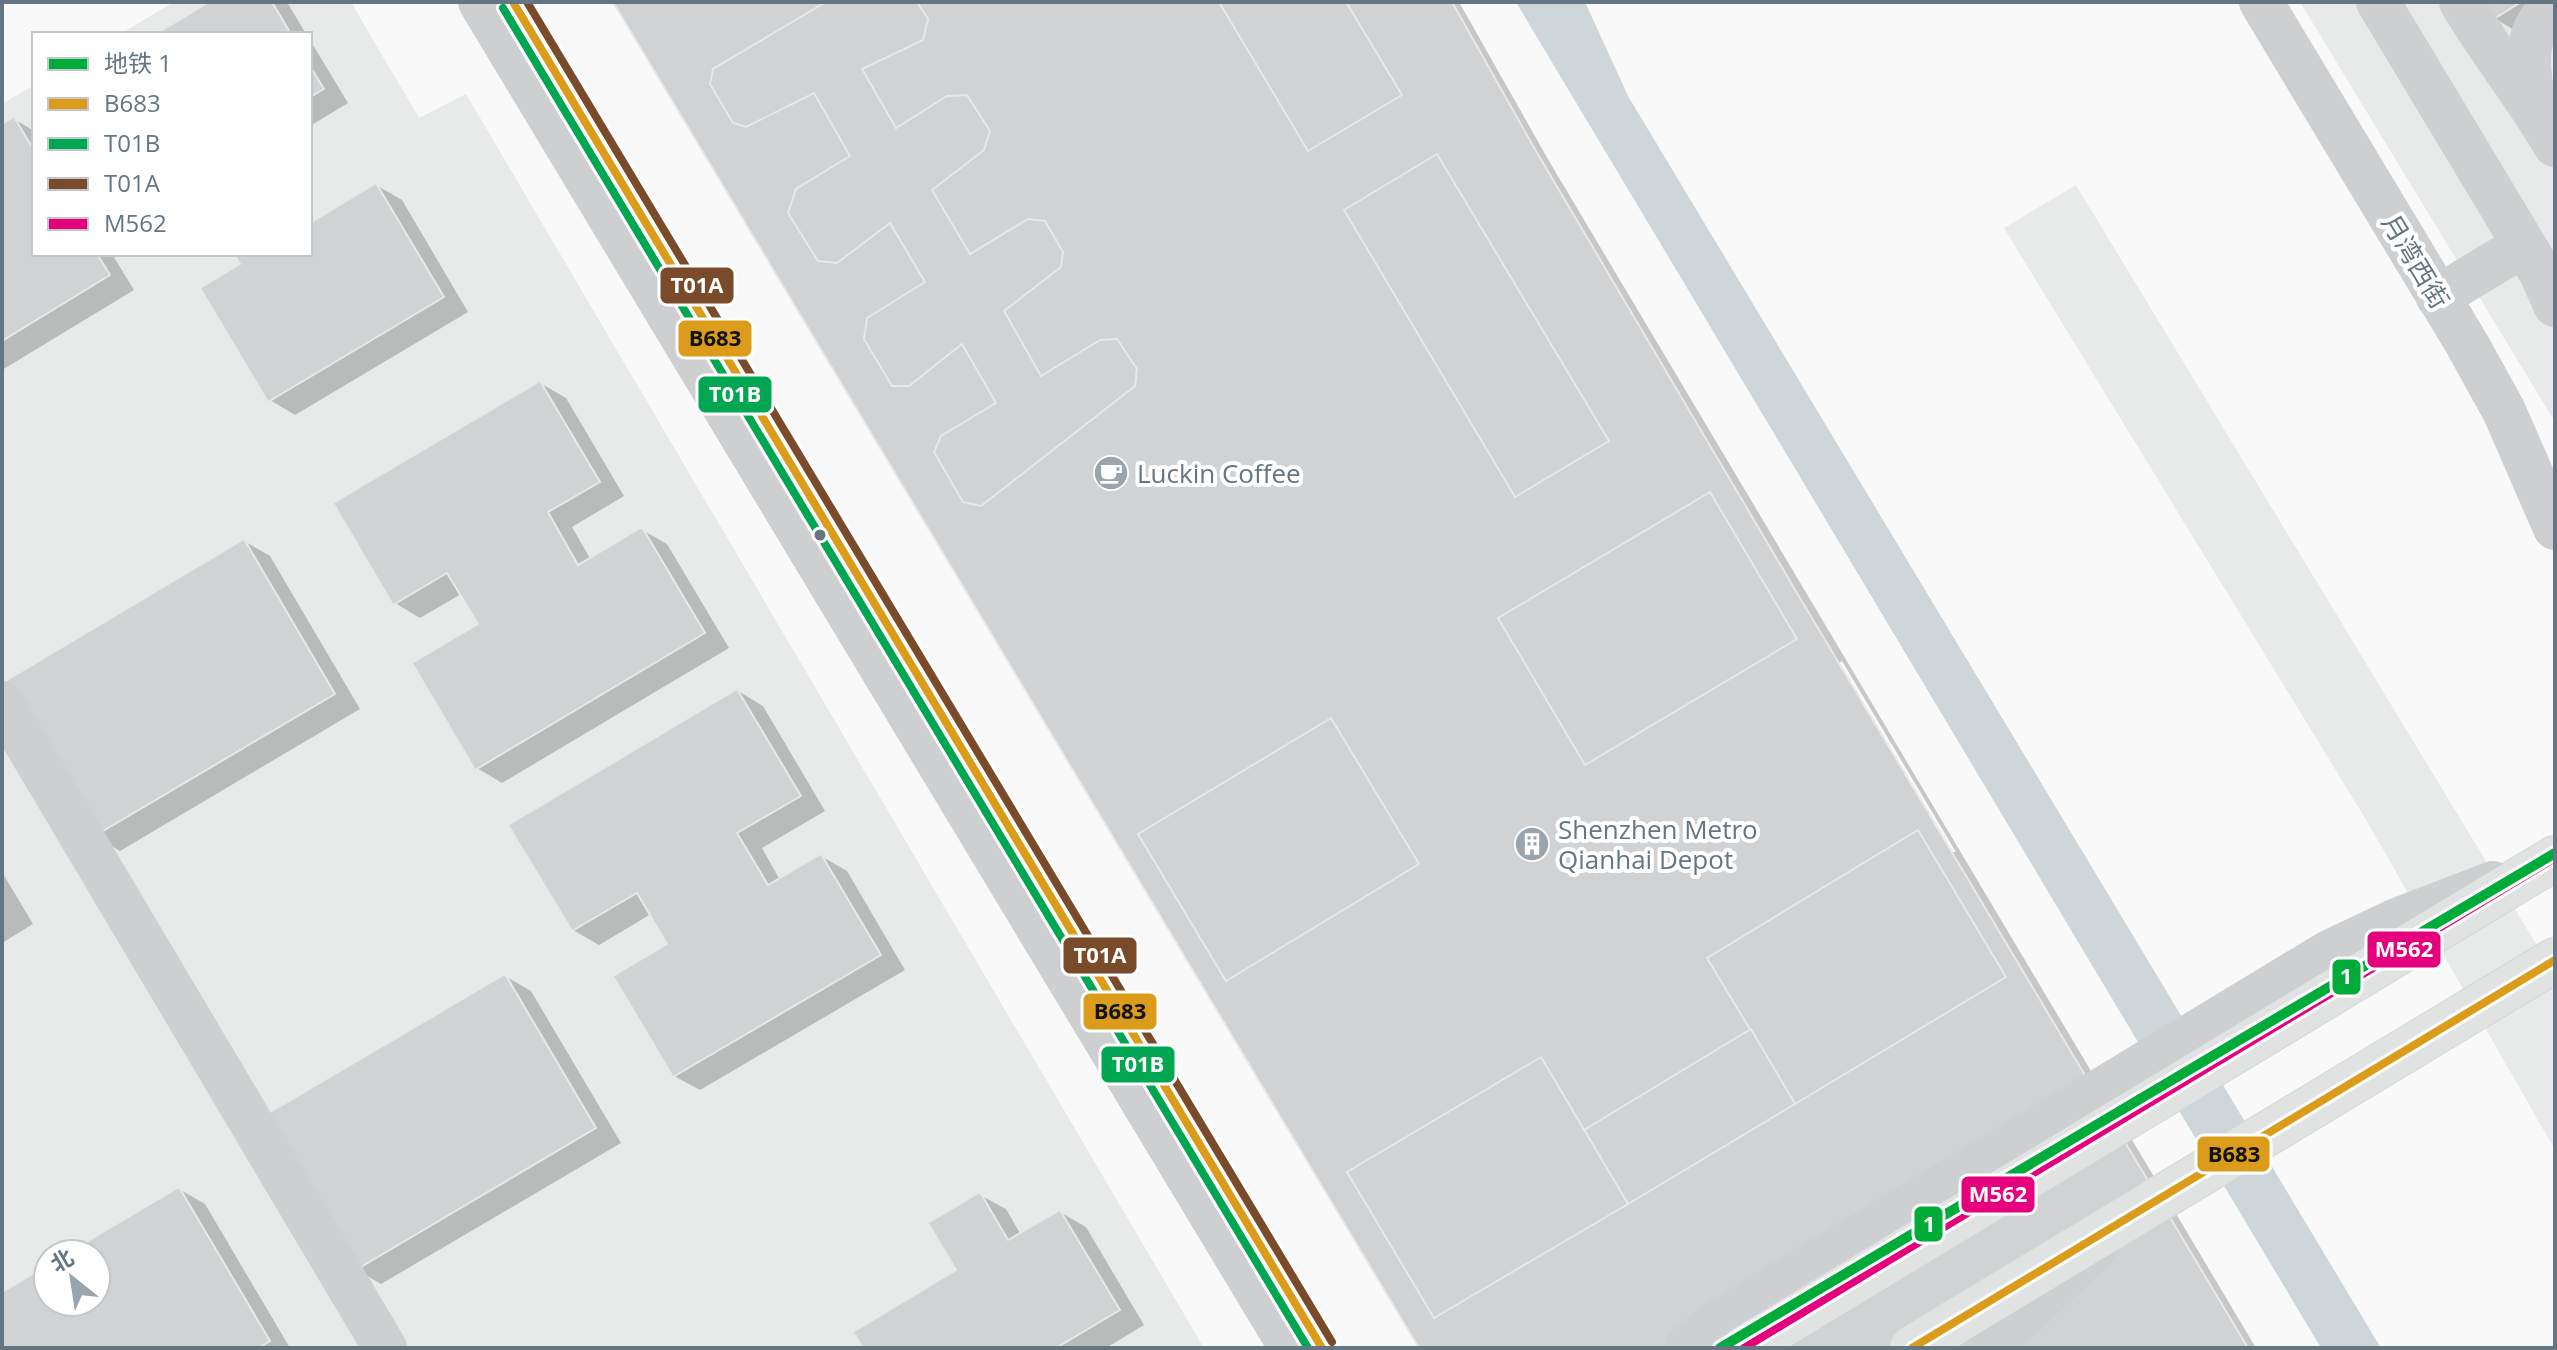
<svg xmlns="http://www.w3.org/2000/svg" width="2557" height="1350" viewBox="0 0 2557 1350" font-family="'Open Sans','Noto Sans SC',sans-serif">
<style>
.built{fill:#e8e9e9;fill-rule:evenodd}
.water{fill:#ced6d9}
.shadow{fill:#0003;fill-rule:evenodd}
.building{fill:#d0d2d3;stroke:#e8e8e8;stroke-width:2}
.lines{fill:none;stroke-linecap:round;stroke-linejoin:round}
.major-casing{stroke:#d5d6d7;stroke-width:46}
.minor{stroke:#cecfd0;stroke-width:44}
.major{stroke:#e1e2e2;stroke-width:44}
.bus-1-casing{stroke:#fff;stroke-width:14}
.bus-2-casing{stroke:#fff;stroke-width:14}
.bus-3-casing{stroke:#fff;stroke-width:14}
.bus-4-casing{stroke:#fff;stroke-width:14}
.bus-1{stroke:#da9c1a;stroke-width:8}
.bus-2{stroke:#00a651;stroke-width:8}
.bus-3{stroke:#7a4b2a;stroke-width:8}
.bus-4{stroke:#e5007d;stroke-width:8}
.metro-1-casing{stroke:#fff;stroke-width:16}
.metro-1{stroke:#00ab39;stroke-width:10}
.bus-dot{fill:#657683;stroke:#fff;stroke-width:3}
.labels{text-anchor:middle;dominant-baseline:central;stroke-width:8;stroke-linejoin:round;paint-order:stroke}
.street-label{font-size:26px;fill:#657683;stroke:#fff}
.poi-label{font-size:26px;fill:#657683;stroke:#fff;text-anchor:start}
.line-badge{stroke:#fff;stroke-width:3}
.badge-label{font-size:22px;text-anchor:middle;font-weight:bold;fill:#fff}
.pale-badge-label{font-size:22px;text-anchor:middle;font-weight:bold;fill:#111}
</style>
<rect width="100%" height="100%" fill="#f9f9f9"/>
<!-- built -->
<g class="built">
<path d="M174,2H351L419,118L466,94L1204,1348H2V104L34,85V254H310V34H120ZM48,1254H96V1302H48Z"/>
<polygon points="2300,2 2555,2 2555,422"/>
<polygon points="2076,185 2555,975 2555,1150 2368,823 2004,228"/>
</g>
<!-- water -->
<polygon class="water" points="1516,2 1585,2 1628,96 2381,1348 2321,1348"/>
<!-- shadow -->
<g class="shadow">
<polygon points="213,2 287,2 306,34 160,34"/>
<path d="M615,2H1459L1549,161L2256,1348H1420ZM1842,661L1956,852H1952L1839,663Z"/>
<polygon points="2484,2 2555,2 2519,33 2494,18"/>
<polygon points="310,40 348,103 310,126"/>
<polygon points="14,119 34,131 34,254 112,254 134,290 2,370 2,126"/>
<polygon points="376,185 402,200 468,312 295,415 270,400 243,265 236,254 310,254 310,214 315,222"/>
<polygon points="540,383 566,398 624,496 572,527 591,560 642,530 667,544 729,648 502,783 477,768 481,625 461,594 420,618 395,603"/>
<polygon points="244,541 270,556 360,709 120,851 94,836"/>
<polygon points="738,691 763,706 825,811 762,848 780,880 821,856 847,871 905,970 700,1090 674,1076 670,945 651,914 599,945 573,930"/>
<polygon points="2,872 33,924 2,943"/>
<polygon points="505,976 531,991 621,1143 381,1284 355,1269"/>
<polygon points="179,1189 205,1204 290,1348 2,1348 2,1294 48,1267 48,1302 96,1302 96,1254 70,1254"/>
<polygon points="980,1195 1006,1209 1021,1235 1060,1212 1086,1227 1144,1325 1106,1348 865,1348 959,1271"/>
</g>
<!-- building -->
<g class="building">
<polygon points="209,2 272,2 291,34 156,34"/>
<polygon points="613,2 1452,2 1536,151 1797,593 2248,1348 1419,1348"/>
<polygon points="826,2 917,2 928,19 923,40 862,69 896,128 947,96 967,95 990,131 984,150 932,190 970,254 1028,219 1045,221 1063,252 1061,267 1004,311 1041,376 1100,340 1117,339 1137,369 1135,386 981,506 963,502 934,452 941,436 996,403 962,344 909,386 892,386 864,339 867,318 925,282 890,223 837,263 818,261 788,213 796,189 850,156 814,93 746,127 733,123 710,84 713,69"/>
<polygon points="1219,2 1346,2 1402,95 1308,151"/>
<polygon points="2482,2 2521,2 2492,20"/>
<polygon points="310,66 324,89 310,97"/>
<polygon points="14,117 34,150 34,254 97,254 110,275 2,341 2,124"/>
<polygon points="1437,154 1609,441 1515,497 1344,210"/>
<polygon points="376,183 444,297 268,402 200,288 240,264 234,254 310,254 310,223"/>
<polygon points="540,381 600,482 548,512 578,565 642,527 705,633 475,770 412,663 478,624 447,573 393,605 333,503"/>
<polygon points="1710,492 1797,639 1585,765 1498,618"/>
<polygon points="244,539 335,694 93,837 2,683"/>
<polygon points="737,689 801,796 737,833 768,885 821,854 881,955 673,1077 613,976 667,944 637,893 572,931 508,825"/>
<polygon points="1331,718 1419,864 1226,981 1138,834"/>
<polygon points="1918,830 2006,977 1795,1104 1707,958"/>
<polygon points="505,974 596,1128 354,1271 262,1117"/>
<polygon points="1751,1029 1795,1104 1628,1204 1584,1130"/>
<polygon points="1541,1057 1628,1204 1434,1318 1347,1172"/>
<polygon points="179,1187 270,1341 259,1348 2,1348 2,1292 48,1265 48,1302 96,1302 96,1254 66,1254"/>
<polygon points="980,1192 1008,1240 1060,1210 1120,1310 1056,1348 863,1348 853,1332 956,1270 928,1223"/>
</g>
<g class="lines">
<!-- major casing -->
<g class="major-casing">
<g id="major">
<polyline points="1744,1348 2555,858"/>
<polyline points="1912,1348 2555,960"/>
</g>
</g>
<!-- minor -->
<g class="minor">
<polyline points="480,2 1291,1348"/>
<polyline points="2261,2 2467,344 2504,411 2555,528"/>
<polyline points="2378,2 2541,273 2555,305"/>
<path d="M2461,2C2490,51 2526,95 2555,145"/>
<path d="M2535,109C2528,71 2520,32 2555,5"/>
<polyline points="2438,297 2524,245"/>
<polyline points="2,703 385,1348"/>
<polyline points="1686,1348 1714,1324 2329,952 2399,919 2493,883"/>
<polyline points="1989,1348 2095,1248"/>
</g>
<!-- major -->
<use href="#major" class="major"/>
<!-- bus-1 casing -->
<g class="bus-1-casing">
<g id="bus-1">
<polyline points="513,2 1322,1348"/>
<polyline points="1912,1348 2555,960"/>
</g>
</g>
<!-- bus-2 casing -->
<g class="bus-2-casing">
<polyline id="bus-2" points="503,8 1308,1348"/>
</g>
<!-- bus-3 casing -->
<g class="bus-3-casing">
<polyline id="bus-3" points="527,2 1332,1342"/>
</g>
<!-- bus-4 casing -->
<g class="bus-4-casing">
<polyline id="bus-4" points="1744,1348 2555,858"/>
</g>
<!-- bus-1 -->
<use href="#bus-1" class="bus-1"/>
<!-- bus-2 -->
<use href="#bus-2" class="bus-2"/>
<!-- bus-3 -->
<use href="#bus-3" class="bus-3"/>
<!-- bus-4 -->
<use href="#bus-4" class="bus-4"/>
<!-- metro-1 casing -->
<g class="metro-1-casing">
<polyline id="metro-1" points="1720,1348 2555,853"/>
</g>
<!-- metro-1 -->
<use href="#metro-1" class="metro-1"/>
</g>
<!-- icons -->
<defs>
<g id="cafe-disc" transform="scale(1.8)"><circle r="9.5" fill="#99a4ac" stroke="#fff"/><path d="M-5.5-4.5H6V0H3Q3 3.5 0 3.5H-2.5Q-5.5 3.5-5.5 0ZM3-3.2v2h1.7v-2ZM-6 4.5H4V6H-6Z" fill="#fff"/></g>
<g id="building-disc" transform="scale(1.8)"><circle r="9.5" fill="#99a4ac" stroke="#fff"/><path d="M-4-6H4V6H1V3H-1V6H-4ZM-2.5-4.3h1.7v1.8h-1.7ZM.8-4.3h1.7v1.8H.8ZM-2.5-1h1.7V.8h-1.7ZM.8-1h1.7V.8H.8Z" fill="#fff"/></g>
</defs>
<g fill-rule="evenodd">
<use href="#cafe-disc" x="1111" y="473"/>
<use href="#building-disc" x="1532" y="844"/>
</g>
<!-- markers -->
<circle class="bus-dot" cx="820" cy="535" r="7"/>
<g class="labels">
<!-- street labels -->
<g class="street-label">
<text transform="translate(2416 261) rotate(59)">月湾西街</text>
</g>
<!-- poi labels -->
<g class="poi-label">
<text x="1137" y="473">Luckin Coffee</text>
<text x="1558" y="829">Shenzhen Metro<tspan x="1558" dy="30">Qianhai Depot</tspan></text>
</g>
</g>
<g class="line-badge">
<rect x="659" y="266" width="76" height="39" rx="8" fill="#7a4b2a"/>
<rect x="677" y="319" width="76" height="39" rx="8" fill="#da9c1a"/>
<rect x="697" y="375" width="76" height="39" rx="8" fill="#00a651"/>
<rect x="2366" y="930" width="76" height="39" rx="8" fill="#e5007d"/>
<rect x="1062" y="936" width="76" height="39" rx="8" fill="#7a4b2a"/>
<rect x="2331" y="958" width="31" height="38" rx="8" fill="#00ab39"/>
<rect x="1082" y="992" width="76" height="39" rx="8" fill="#da9c1a"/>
<rect x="1100" y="1045" width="76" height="39" rx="8" fill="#00a651"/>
<rect x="2196" y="1135" width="75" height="38" rx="8" fill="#da9c1a"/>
<rect x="1960" y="1175" width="76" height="39" rx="8" fill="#e5007d"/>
<rect x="1913" y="1205" width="31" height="38" rx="8" fill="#00ab39"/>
</g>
<g class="badge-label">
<text x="697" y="293">T01A</text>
<text x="735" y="402">T01B</text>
<text x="2404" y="957">M562</text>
<text x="1100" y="963">T01A</text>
<text x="2346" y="984">1</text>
<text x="1138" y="1072">T01B</text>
<text x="1998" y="1202">M562</text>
<text x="1929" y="1232">1</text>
</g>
<g class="pale-badge-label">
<text x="715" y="346">B683</text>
<text x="1120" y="1019">B683</text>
<text x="2234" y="1162">B683</text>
</g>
<!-- border -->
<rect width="2557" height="1350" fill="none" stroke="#657683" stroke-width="8"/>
<!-- legend -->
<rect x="32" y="32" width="280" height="224" fill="#ffffff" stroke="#c1c8cd" stroke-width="2"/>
<rect x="48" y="58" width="40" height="12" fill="#00ab39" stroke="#c1c8cd" stroke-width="2"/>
<text x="104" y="72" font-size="24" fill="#657683">地铁 1</text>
<rect x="48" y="98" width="40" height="12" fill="#da9c1a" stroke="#c1c8cd" stroke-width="2"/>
<text x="104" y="112" font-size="24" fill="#657683">B683</text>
<rect x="48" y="138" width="40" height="12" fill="#00a651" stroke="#c1c8cd" stroke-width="2"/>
<text x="104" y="152" font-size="24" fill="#657683">T01B</text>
<rect x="48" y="178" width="40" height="12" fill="#7a4b2a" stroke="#c1c8cd" stroke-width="2"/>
<text x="104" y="192" font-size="24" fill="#657683">T01A</text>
<rect x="48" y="218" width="40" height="12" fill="#e5007d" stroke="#c1c8cd" stroke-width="2"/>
<text x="104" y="232" font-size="24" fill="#657683">M562</text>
<!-- north arrow -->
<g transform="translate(72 1278) rotate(330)"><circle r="38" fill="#ffffff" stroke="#c1c8cd" stroke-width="2"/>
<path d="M0-6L14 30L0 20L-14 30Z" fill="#99a4ac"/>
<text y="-12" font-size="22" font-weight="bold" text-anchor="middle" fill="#657683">北</text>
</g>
</svg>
